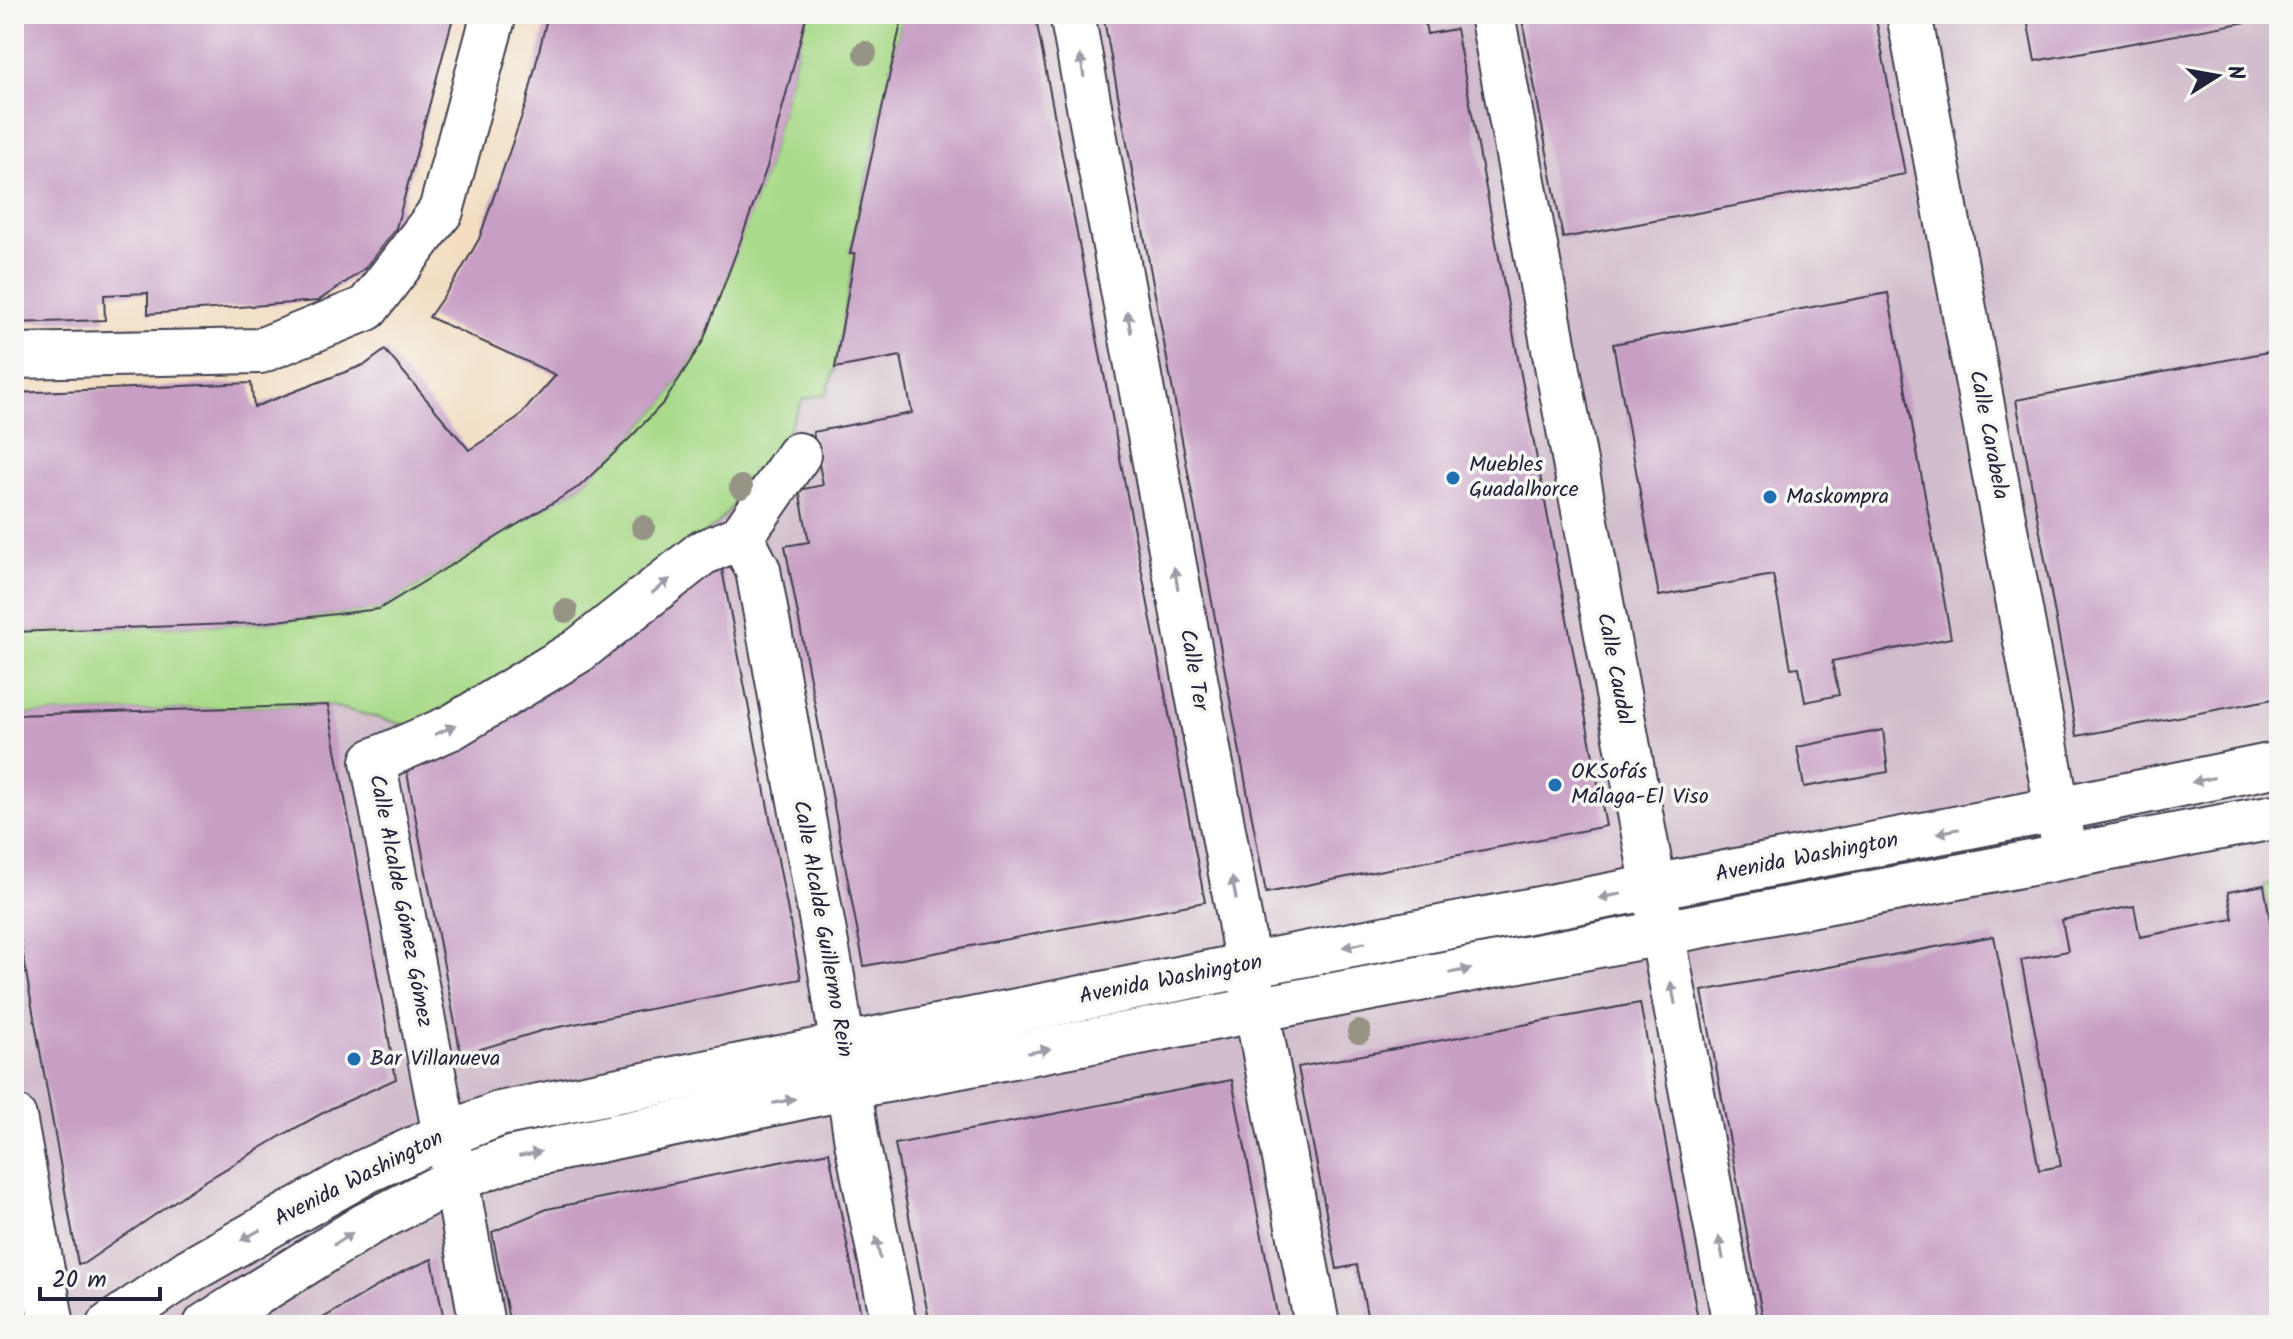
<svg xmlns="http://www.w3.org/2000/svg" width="2293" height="1339" viewBox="0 0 2293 1339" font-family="Kalam,sans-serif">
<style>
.industrial{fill:#d1bdcc}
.green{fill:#a9da89;stroke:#667e62;stroke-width:2}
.building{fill:#c79fc5}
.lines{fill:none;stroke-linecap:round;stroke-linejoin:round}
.minor-casing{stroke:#413e4f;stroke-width:48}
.major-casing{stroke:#413e4f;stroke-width:48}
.minor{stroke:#fff;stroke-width:44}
.major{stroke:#fff;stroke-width:44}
.tree{fill:#969484}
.oneway{fill:#9c9ca7}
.poi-dot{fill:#1f6fb2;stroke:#f6f6f2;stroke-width:3}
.labels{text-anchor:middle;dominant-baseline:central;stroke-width:7;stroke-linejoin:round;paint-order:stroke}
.street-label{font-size:22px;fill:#22223b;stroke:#f6f6f2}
.poi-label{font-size:22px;fill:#22223b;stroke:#f6f6f2;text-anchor:start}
</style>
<rect width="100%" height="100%" fill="#f6f6f2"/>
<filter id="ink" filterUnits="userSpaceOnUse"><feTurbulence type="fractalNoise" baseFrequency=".0125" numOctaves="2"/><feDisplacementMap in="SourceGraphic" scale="16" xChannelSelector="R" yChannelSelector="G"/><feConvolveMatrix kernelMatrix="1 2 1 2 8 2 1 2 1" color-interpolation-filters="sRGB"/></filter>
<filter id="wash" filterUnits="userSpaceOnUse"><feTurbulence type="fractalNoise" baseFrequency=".006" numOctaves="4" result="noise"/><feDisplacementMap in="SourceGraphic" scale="32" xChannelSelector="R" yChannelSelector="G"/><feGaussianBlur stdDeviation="1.8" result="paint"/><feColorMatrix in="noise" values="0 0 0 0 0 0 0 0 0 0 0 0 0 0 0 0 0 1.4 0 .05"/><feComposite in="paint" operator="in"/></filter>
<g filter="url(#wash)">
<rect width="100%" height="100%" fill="#f2ddc1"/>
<!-- industrial -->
<polygon class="industrial" points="903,14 2279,14 2279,1325 14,1325 14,715 328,705 409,726 775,456 803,399 826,394 835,368 855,254 850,254"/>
<!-- green -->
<g class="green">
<polygon points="807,14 903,14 850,253 855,253 835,368 826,394 803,399 775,456 717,524 537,657 409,726 328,705 14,715 14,632 259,623 379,609 580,486 631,437 665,401 703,341 767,167"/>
<polygon points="2279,882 2279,934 2272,936 2264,885"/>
</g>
<g id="blocks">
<!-- building -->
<g class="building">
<polygon points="14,14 454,14 396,228 365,268 356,275 318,301 148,314 148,293 104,295 105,320 14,323"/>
<polygon points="548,14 807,14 767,167 739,245 703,341 665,401 631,437 580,486 379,609 259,623 14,632 14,393 251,383 254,407 366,364 385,350 469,450 517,419 556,375 429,317 459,274 479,239 527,101"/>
<polygon points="903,14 1035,14 1205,902 864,966 785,546 809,542 799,490 823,485 813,432 912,413 901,356 835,368 855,253 850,254"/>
<polygon points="1103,14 1423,14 1427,34 1456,29 1606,826 1266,893"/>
<polygon points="1521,14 1875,14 1905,174 1563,238"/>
<polygon points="2026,14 2279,14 2279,16 2035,61"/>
<polygon points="1888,293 1951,638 1832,661 1839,695 1805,702 1799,667 1791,668 1773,575 1659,596 1613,344"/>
<polygon points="2279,350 2279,698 2077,736 2016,400"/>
<polygon points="721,564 801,979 544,1030 461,1055 405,762"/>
<polygon points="328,705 396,1079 330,1109 281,1136 197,1186 83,1264 78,1264 14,905 14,715"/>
<polygon points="1883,730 1888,772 1804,787 1797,747"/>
<polygon points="2264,885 2279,973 2279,1325 1764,1325 1702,991 1994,936 2039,1170 2061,1166 2021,960 2068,951 2062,920 2134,906 2140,937 2233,919 2228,892"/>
<polygon points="1640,1003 1699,1325 1369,1325 1357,1265 1337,1269 1298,1067"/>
<polygon points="1232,1080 1279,1325 930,1325 895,1144"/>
<polygon points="829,1152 863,1325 510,1325 492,1232 547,1209"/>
<polygon points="432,1259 445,1325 311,1325 402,1272"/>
<polygon points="14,1278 22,1310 14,1316"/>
</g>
</g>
</g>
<g filter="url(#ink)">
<use href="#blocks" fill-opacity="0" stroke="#413e4f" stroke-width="2"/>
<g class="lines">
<!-- minor casing -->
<g class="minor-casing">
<g id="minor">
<polyline points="1072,14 1248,965 1317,1325"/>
<polyline points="1492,14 1735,1325"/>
<polyline points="1909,14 2066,856"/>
<polyline points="14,356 260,351 367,308 441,211 494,14"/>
<polyline points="741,537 758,570 832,977 857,1142 894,1325"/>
<polyline points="741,537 798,455"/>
<polyline points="14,1117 52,1325"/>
<polyline points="482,1325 456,1179 445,1135 373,761 452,727 578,651 702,553 741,537"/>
</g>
</g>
<!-- major casing -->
<g class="major-casing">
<g id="major">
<polyline points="110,1325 189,1271 366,1171 445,1135 499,1114 1248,965 2058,809 2279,764"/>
<polyline points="206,1325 366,1225 456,1179 514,1158 849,1087 2279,816"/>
</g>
</g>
<!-- minor -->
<use href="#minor" class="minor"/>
<!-- major -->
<use href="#major" class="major"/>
</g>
<!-- trees -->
<g class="tree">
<circle cx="865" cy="53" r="12"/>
<circle cx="741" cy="487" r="12"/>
<circle cx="643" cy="527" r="12"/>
<circle cx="566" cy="611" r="12"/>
<circle cx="1359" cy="1032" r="12"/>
</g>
<!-- one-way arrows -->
<defs><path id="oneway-solid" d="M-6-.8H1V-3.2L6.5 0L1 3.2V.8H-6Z" transform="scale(2)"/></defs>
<g class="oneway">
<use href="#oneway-solid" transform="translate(1082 66) rotate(-100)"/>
<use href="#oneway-solid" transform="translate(1129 322) rotate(-100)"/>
<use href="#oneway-solid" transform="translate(1176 578) rotate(-100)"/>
<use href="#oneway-solid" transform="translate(661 586) rotate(-38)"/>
<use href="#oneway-solid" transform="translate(445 730) rotate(-25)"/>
<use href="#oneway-solid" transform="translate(2203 780) rotate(168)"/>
<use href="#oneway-solid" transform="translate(1948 831) rotate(169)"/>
<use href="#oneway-solid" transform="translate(1234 888) rotate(-101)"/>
<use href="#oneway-solid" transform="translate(1610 896) rotate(169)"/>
<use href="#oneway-solid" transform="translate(1354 945) rotate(169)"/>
<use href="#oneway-solid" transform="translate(1460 971) rotate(-11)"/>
<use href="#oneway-solid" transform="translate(1673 993) rotate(-101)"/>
<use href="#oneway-solid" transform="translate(1039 1051) rotate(-11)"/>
<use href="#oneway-solid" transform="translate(784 1101) rotate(-12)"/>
<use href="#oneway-solid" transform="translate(530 1154) rotate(-12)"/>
<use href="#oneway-solid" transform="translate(251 1235) rotate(151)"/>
<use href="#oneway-solid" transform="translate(343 1239) rotate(-32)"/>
<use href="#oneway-solid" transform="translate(878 1248) rotate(-101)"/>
<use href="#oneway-solid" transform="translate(1721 1248) rotate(-101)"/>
</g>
</g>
<!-- markers -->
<g class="poi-dot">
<circle cx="1453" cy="478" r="8"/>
<circle cx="1770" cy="497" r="8"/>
<circle cx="1555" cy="785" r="8"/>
<circle cx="354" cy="1059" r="8"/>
</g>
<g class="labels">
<!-- street labels -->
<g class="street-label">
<text transform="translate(1988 435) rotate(79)">Calle Carabela</text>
<text transform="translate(1614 669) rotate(79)">Calle Caudal</text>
<text transform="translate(1193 670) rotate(80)">Calle Ter</text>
<text transform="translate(1807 858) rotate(-11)">Avenida Washington</text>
<text transform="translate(400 901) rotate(79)">Calle Alcalde Gómez Gómez</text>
<text transform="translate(822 929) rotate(80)">Calle Alcalde Guillermo Rein</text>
<text transform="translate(1171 980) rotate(-11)">Avenida Washington</text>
<text transform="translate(359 1179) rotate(-27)">Avenida Washington</text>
</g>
<!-- poi labels -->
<g class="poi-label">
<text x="1469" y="465">Muebles<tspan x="1469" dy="25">Guadalhorce</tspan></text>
<text x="1786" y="497">Maskompra</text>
<text x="1571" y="772">OKSofás<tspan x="1571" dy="25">Málaga-El Viso</tspan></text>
<text x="370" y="1059">Bar Villanueva</text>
</g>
</g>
<!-- margin -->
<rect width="2293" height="1339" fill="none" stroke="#f6f6f2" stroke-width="48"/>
<!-- north arrow -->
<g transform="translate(2217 76) rotate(79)" stroke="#f6f6f2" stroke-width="6" paint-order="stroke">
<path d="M0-6L14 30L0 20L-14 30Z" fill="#22223b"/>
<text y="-12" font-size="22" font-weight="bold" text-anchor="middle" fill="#22223b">N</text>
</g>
<!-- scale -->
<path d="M40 1287v12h120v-12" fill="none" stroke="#22223b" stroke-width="4"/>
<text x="52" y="1287" font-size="24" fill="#22223b" stroke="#f6f6f2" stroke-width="6" paint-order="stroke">20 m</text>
</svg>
